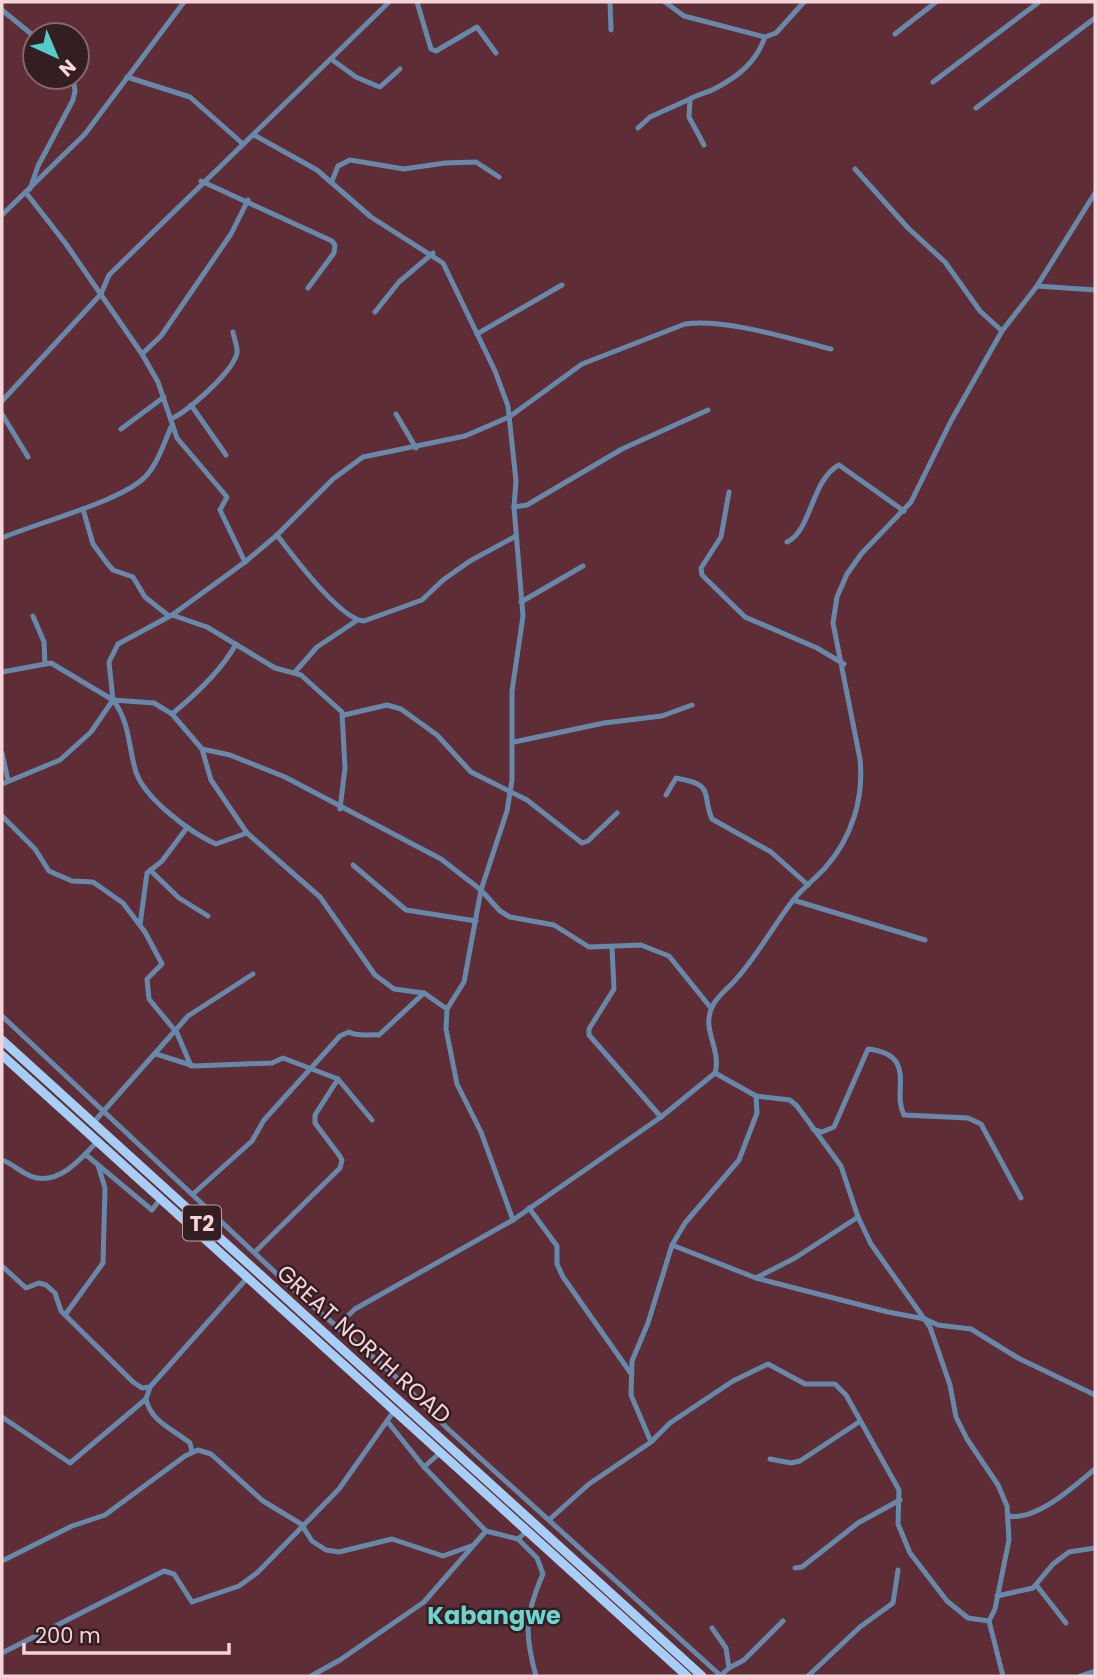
<svg xmlns="http://www.w3.org/2000/svg" width="1097" height="1678" viewBox="0 0 1097 1678" font-family="Poppins,sans-serif">
<style>
.lines{fill:none;stroke-linecap:round;stroke-linejoin:round}
.street{stroke:#6888aa;stroke-width:5}
.primary{stroke:#a6cef7;stroke-width:9}
.labels{text-anchor:middle;dominant-baseline:central;stroke-width:5;stroke-linejoin:round;paint-order:stroke}
.shield{fill:#351e22;stroke:#bb9ea2;stroke-width:2}
.shield-label{font-size:21px;font-weight:bold;fill:#f5d5d9}
.street-label{font-size:23px;fill:#f5d5d9;stroke:#351e22}
.neighbourhood-label{font-size:24px;font-weight:bold;fill:#6ad6cf;stroke:#351e22}
</style>
<rect width="100%" height="100%" fill="#5e2d36"/>
<g class="lines">
<!-- street -->
<g class="street">
<polyline points="417,2 431,49 436,51 477,27 496,53"/>
<polyline points="610,2 611,30"/>
<polyline points="665,2 684,16 765,37 776,33 804,2"/>
<polyline points="2,10 35,37"/>
<polyline points="895,34 936,2"/>
<polyline points="331,59 356,77 377,86 380,87 400,69"/>
<polyline points="127,77 190,97 243,144"/>
<polyline points="933,82 1039,2"/>
<polyline points="976,108 1095,18"/>
<polyline points="638,128 650,117 690,99"/>
<polyline points="254,135 317,170 371,217 443,263 495,371 508,406 516,481 514,507 523,616 512,691 512,780 507,811 481,890 464,982 447,1009 446,1029 457,1084 481,1132 513,1220"/>
<path d="M704,145L689,117L690,99C698,94 707,93 716,88C739,76 756,62 765,37"/>
<polyline points="855,169 908,228 945,262 980,311 1002,331"/>
<polyline points="201,181 332,241 335,245 334,253 308,288"/>
<polyline points="332,181 338,166 350,160 404,169 445,163 476,162 499,177"/>
<polyline points="30,189 38,166 73,100 75,91 73,77"/>
<polyline points="27,194 66,244 142,354 158,382 177,438 227,497 220,510 245,562"/>
<polyline points="2,215 85,134 184,2"/>
<polyline points="1037,286 1095,290"/>
<polyline points="375,312 399,282 433,253"/>
<polyline points="477,334 562,285"/>
<polyline points="142,354 161,336 231,234 248,200"/>
<polyline points="2,401 101,294 109,275 389,2"/>
<polyline points="191,405 226,455"/>
<polyline points="2,414 28,457"/>
<polyline points="396,414 416,448"/>
<path d="M171,419C188,411 233,372 237,353C238,347 234,339 233,332"/>
<polyline points="121,429 164,397"/>
<polyline points="729,492 721,537 701,568 702,575 745,617 817,648 844,664"/>
<polyline points="514,507 527,505 622,449 708,410"/>
<polyline points="83,509 93,544 107,563 113,570 133,577 145,597 169,616"/>
<path d="M277,535C292,555 341,620 364,621L422,600L443,580L470,561L516,536"/>
<path d="M2,538C36,523 123,501 146,476C158,463 164,443 171,427"/>
<path d="M787,542C812,530 811,480 839,465L904,511"/>
<polyline points="521,602 583,566"/>
<polyline points="172,615 207,627 275,668 301,675 342,712 345,768 340,809"/>
<polyline points="33,616 44,642 45,664"/>
<polyline points="2,672 51,663 113,700 154,703 172,714 202,749 230,755 285,777 441,859 481,890 500,911 510,917 554,925 589,947 641,945 669,956 711,1008"/>
<polyline points="295,672 317,647 356,621"/>
<path d="M113,700C130,722 128,746 136,772C145,799 191,833 216,844L247,833"/>
<path d="M172,714C195,695 222,670 236,644"/>
<polyline points="344,715 387,705 401,709 437,735 471,772 527,800 582,843 588,841 617,813"/>
<polyline points="514,742 604,723 662,716 692,705"/>
<polyline points="202,749 211,780 247,833 320,897 375,975 394,989 424,993 447,1009"/>
<polyline points="2,753 8,780"/>
<path d="M2,784L60,760L91,732L113,700L109,662L118,644L172,615L245,562L277,535L333,479L363,457L465,436L509,417L582,364L685,324C724,318 791,339 831,349"/>
<path d="M666,795L676,778C716,785 701,793 712,819L771,852L808,885"/>
<polyline points="2,816 35,849 49,871 72,881 93,882 123,903 145,932 162,964 147,979 149,999 177,1033 191,1066"/>
<polyline points="353,865 406,910 476,921"/>
<polyline points="150,870 179,898 208,916"/>
<polyline points="793,900 925,940"/>
<polyline points="140,925 147,873 162,861 186,829"/>
<polyline points="612,947 614,989 589,1029 589,1035 661,1117"/>
<polyline points="2,1016 295,1291 395,1376 447,1428 721,1676"/>
<polyline points="156,1054 194,1066 272,1063 283,1058 338,1079 315,1115 315,1123 339,1155 342,1160 340,1168 255,1252"/>
<polyline points="715,1073 756,1096 790,1100 797,1106 841,1166 858,1217 871,1244 930,1327 950,1385 956,1417 967,1439 998,1485 1007,1506 1009,1540 995,1609 989,1621 1003,1676"/>
<polyline points="338,1079 372,1120"/>
<polyline points="93,1123 188,1016 253,974"/>
<path d="M813,1129L822,1132L834,1127L868,1049C919,1055 891,1091 904,1115L968,1118L981,1124L1021,1198"/>
<polyline points="85,1154 152,1210 161,1198"/>
<path d="M2,1160C14,1164 24,1176 37,1178C63,1182 82,1157 98,1141"/>
<path d="M193,1194L252,1141L264,1120L340,1036L349,1032C358,1037 369,1034 379,1035L424,993"/>
<polyline points="529,1208 557,1246 557,1264 563,1277 632,1375"/>
<polyline points="672,1245 756,1278 888,1312 925,1319 938,1325 971,1329 1018,1358 1095,1395"/>
<polyline points="2,1266 26,1288 39,1283 46,1285 55,1293 61,1311 133,1382 142,1388 150,1387"/>
<polyline points="756,1278 795,1258 858,1217"/>
<polyline points="65,1315 103,1263 105,1188 98,1165"/>
<path d="M336,1327L355,1309L513,1220L661,1117L715,1073C722,1049 700,1029 713,1005C719,994 730,987 738,977C758,954 773,927 791,903C800,890 814,880 825,868C852,838 864,798 860,759L833,623L837,597L847,574L862,553L911,502L951,421L1002,331L1037,286L1095,193"/>
<path d="M146,1399C151,1422 173,1429 190,1443L192,1452"/>
<polyline points="2,1417 70,1463 146,1399 150,1387 248,1277"/>
<polyline points="387,1421 424,1467 486,1531 518,1539"/>
<polyline points="651,1442 631,1395 632,1361 648,1323 672,1245 685,1223 739,1160 757,1113 756,1096"/>
<polyline points="770,1459 791,1463 800,1461 859,1422"/>
<polyline points="424,1467 441,1452"/>
<path d="M1009,1516C1037,1521 1074,1486 1095,1469"/>
<polyline points="550,1519 589,1484 651,1442 670,1423 733,1381 768,1364 805,1384 835,1384 846,1395 899,1490 898,1524 910,1553 947,1601 968,1618 989,1621"/>
<path d="M528,1530L518,1539L537,1558L543,1574C525,1615 524,1633 536,1676"/>
<polyline points="2,1561 72,1526 105,1515 185,1456 198,1450 211,1454 263,1501 301,1524 312,1541 326,1550 339,1552 392,1539 443,1556 471,1546"/>
<polyline points="795,1568 802,1567 858,1523 900,1500"/>
<polyline points="1037,1586 1066,1623"/>
<polyline points="997,1596 1033,1588 1053,1564 1069,1552 1095,1548"/>
<polyline points="712,1628 726,1648 729,1668 720,1676"/>
<polyline points="2,1653 164,1571 174,1574 192,1602 239,1586 257,1573 339,1489 394,1411"/>
<polyline points="729,1668 744,1660 783,1621"/>
<polyline points="311,1676 340,1660 424,1602 486,1531"/>
<polyline points="808,1676 860,1627 893,1603 898,1570"/>
<polyline points="1080,1676 1095,1671"/>
</g>
<!-- primary -->
<g class="primary">
<polyline points="2,1040 702,1676"/>
<polyline points="2,1055 687,1676"/>
</g>
</g>
<g class="labels">
<!-- shield labels -->
<rect class="shield" x="183" y="1205.5" width="38" height="35" rx="5"/>
<g class="shield-label">
<text x="202" y="1223">T2</text>
</g>
<!-- street labels -->
<g class="street-label">
<text transform="translate(364 1344) rotate(42)">GREAT NORTH ROAD</text>
</g>
<!-- neighbourhood labels -->
<g class="neighbourhood-label">
<text x="494" y="1615">Kabangwe</text>
</g>
</g>
<!-- border -->
<rect width="1097" height="1678" fill="none" stroke="#f5d5d9" stroke-width="7"/>
<!-- north arrow -->
<g transform="translate(56 56) rotate(136)"><circle r="33" fill="#351e22" stroke="#82676b" stroke-width="2"/>
<path d="M0-5L12 26L0 18L-12 26Z" fill="#54cdc7"/>
<text y="-10" font-size="19" font-weight="bold" text-anchor="middle" fill="#f5d5d9">N</text>
</g>
<!-- scale -->
<path d="M24 1643v10h205v-10" fill="none" stroke="#f5d5d9" stroke-width="3.5"/>
<text x="35" y="1643" font-size="21" fill="#f5d5d9" stroke="#351e22" stroke-width="5" paint-order="stroke">200 m</text>
</svg>
